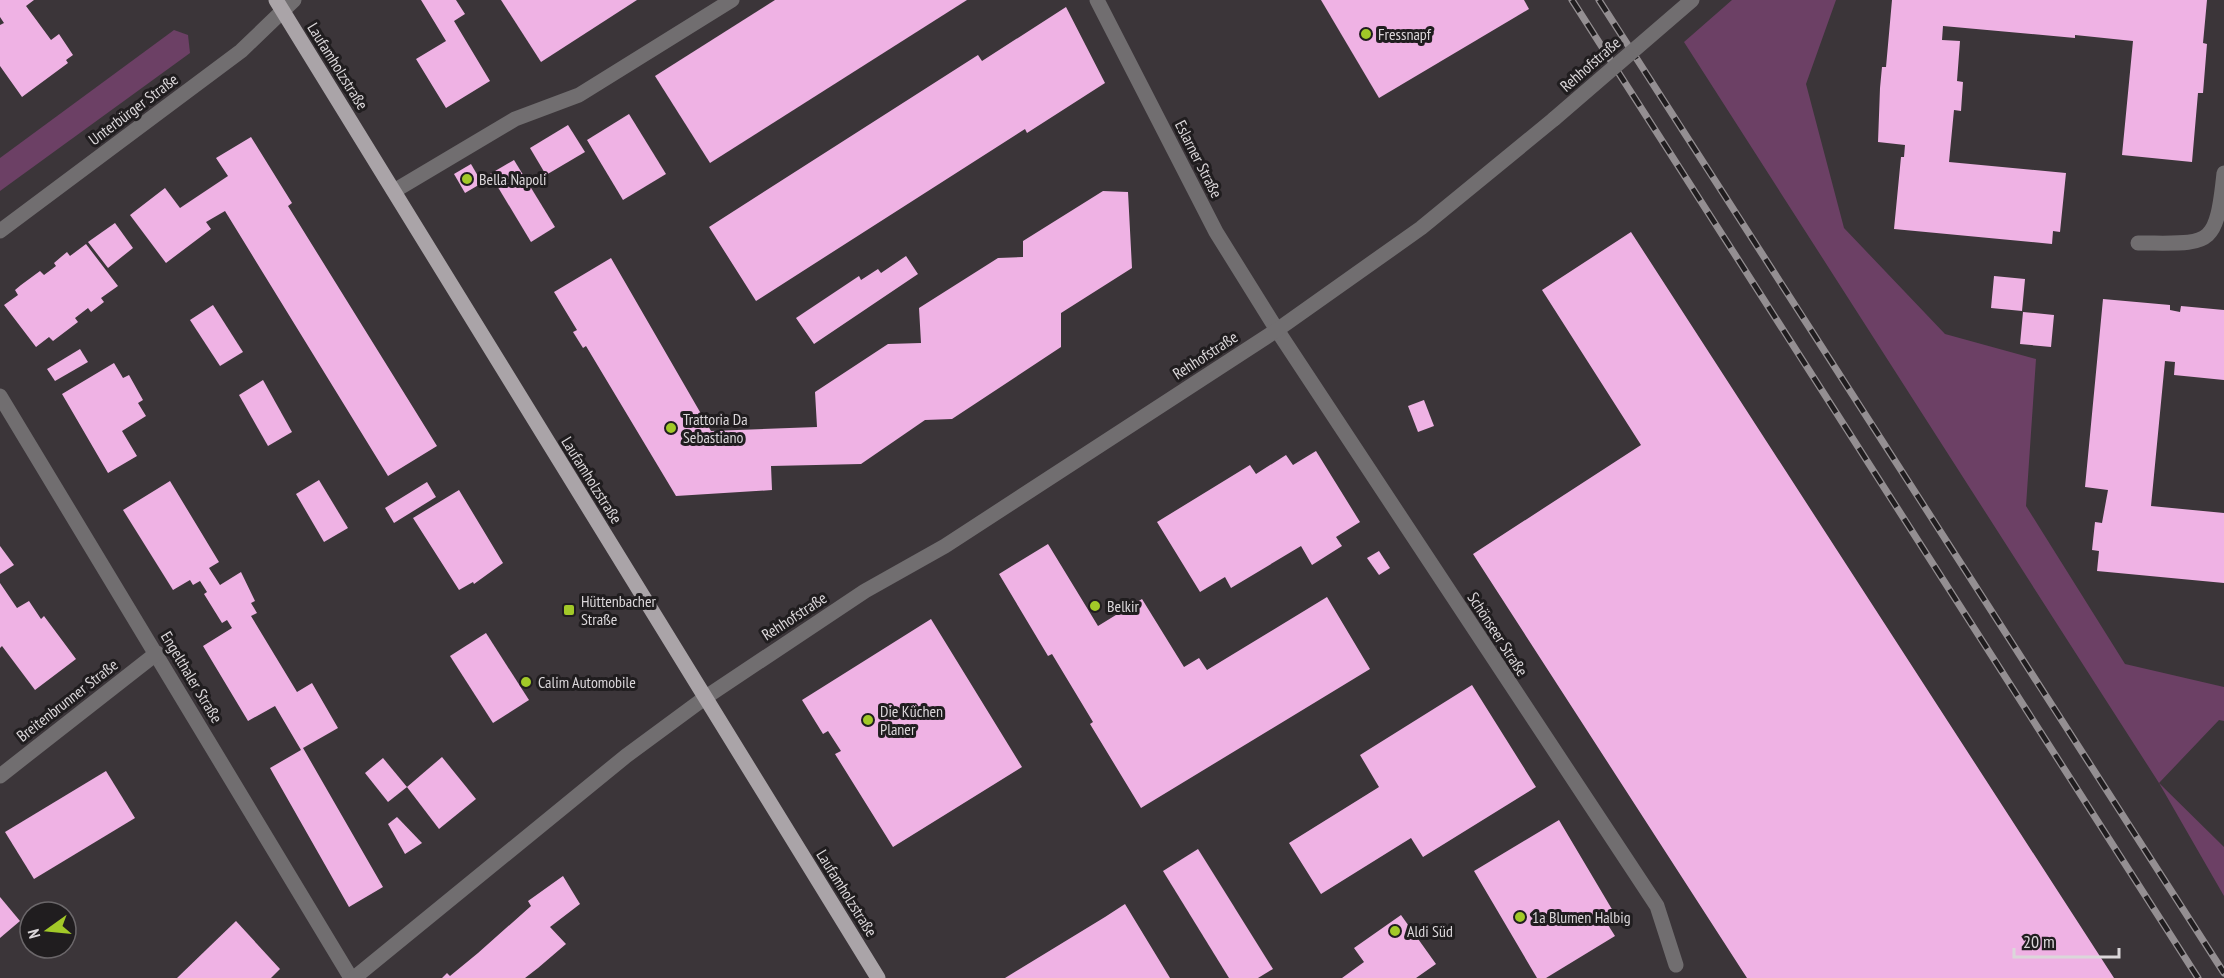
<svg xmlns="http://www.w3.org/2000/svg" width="2224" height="978" viewBox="0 0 2224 978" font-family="'PT Sans Narrow',sans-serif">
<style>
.green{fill:#6c4065}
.building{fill:#efb2e4}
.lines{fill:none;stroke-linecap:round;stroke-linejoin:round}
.minor{stroke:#716e70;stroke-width:15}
.major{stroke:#aaa4a8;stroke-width:15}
.rail-casing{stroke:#948f92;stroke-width:7}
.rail{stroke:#201d1f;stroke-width:4.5;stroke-dasharray:14;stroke-linecap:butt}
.minor-bridge{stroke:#716e70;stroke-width:15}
.poi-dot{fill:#a2c928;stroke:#201d1f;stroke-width:2}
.labels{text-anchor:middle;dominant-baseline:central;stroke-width:6;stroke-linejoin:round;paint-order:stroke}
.poi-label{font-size:16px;fill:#dbd7da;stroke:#201d1f;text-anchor:start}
.street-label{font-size:16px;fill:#dbd7da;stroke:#201d1f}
</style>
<rect width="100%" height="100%" fill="#3b3539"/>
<!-- green -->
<g class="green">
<polygon points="1732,0 1836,0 1806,84 1844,228 1945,334 2036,359 2026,506 2125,664 2224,687 2224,721 2219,720 2159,783 2224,847 2224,896 2159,783 1684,42"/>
<polygon points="174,30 188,35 190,53 0,191 0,158"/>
</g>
<!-- building -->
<g class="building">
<polygon points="0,0 34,0 26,6 51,40 59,34 73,55 66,60 68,63 22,97 0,66 0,25 4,23 0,17"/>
<polygon points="421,0 456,0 465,14 454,21 490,81 446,108 416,59 446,41"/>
<polygon points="501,0 637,0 541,62"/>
<polygon points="775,0 967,0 710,163 655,76"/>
<polygon points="1321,0 1524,0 1529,9 1379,98"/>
<polygon points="1892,0 2207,0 2203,43 2207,44 2203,93 2198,93 2192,162 2122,155 2133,41 2075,35 2075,38 1943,26 1942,40 1960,41 1957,81 1963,82 1961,111 1954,110 1949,162 2066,173 2060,232 2053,231 2052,244 1894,229 1901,157 1904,157 1905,145 1878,142 1880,88 1882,67 1886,67"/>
<polygon points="1066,7 1105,83 1027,133 1025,129 756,301 709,227 978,55 982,61"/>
<polygon points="629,114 666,174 623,200 587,140"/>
<polygon points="568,125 585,152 546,175 530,148"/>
<polygon points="251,137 292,203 288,206 437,446 388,476 225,211 206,222 211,229 166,263 130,215 165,188 180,208 228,176 216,158"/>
<polygon points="514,160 555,227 531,242 490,174"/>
<polygon points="471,164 482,183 465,193 454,174"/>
<polygon points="1103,191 1128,192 1132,268 1061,313 1061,347 952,419 925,420 861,464 771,466 772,490 676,496 586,346 583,348 573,332 577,330 554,292 611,258 711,431 817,427 815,392 888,344 921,343 919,308 998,258 1023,257 1023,241"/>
<polygon points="115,223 133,248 108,268 88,242"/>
<polygon points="1631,232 2114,978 1747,978 1473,554 1641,445 1542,290"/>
<polygon points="86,244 118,286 101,298 104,302 91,312 88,308 75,318 78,322 53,341 49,337 36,347 4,305 18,295 15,290 21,285 40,271 44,275 56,266 54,263 61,257 67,252 70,256"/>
<polygon points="906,256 918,274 814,344 796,318 859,276 861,280 878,269 881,273"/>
<polygon points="1994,276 2025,279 2022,311 1991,308"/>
<polygon points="2103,299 2170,305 2170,310 2180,312 2181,306 2224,310 2224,380 2174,375 2175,362 2165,361 2151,506 2224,513 2224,583 2097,571 2099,551 2092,550 2095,522 2102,523 2108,490 2085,487"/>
<polygon points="213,305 243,352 220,366 190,320"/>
<polygon points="2023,312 2054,315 2051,347 2020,344"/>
<polygon points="80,349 88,362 55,381 47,369"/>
<polygon points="114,363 123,378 129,375 143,400 138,403 146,416 122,431 137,456 108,473 62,394"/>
<polygon points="263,380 292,432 268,446 239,395"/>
<polygon points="1424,400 1434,426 1418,432 1408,406"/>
<polygon points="1316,451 1360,522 1336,537 1342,546 1312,565 1301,546 1231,588 1225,577 1200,592 1157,522 1250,465 1256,474 1286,455 1293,465"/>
<polygon points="319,480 348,528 324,542 296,494"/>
<polygon points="170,481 219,562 209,568 220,585 241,572 255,601 251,603 257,613 251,616 297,692 312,683 338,728 303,748 383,887 349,907 270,768 301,750 275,706 248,721 203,646 232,628 227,620 222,623 204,594 207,592 200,581 193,585 190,580 173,590 123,510"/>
<polygon points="427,482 436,497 394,523 385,508"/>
<polygon points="459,490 503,563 474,584 473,582 459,590 413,518"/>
<polygon points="1048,544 1098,626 1142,599 1184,667 1199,658 1207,670 1327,597 1370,669 1141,808 1090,724 1093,722 1052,654 1048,656 999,574"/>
<polygon points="0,546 14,565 0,574"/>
<polygon points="1379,551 1390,568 1379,575 1367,558"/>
<polygon points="0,583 17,608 29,601 41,619 44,616 76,659 35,690 2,646 0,648"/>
<polygon points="931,619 1022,767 893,847 835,754 841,751 828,731 823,734 802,700"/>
<polygon points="486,633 529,700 493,723 450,656"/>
<polygon points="1472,685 1536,787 1423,857 1411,838 1321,894 1289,843 1379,787 1360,755"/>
<polygon points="442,757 476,799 439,829 407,787"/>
<polygon points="383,758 407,787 388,802 365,773"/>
<polygon points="106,771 135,818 34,879 5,832"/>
<polygon points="397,817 422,843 405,854 388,824"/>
<polygon points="1559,820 1613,911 1603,917 1615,936 1546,978 1537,978 1474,871"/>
<polygon points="1198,849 1273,969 1258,978 1229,978 1163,871"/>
<polygon points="563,876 580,904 550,927 566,944 538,968 525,978 442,978 447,973 450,976 478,953 531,906 528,901"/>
<polygon points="0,897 20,921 0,938"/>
<polygon points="1125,904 1170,978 1005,978 1105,917"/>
<polygon points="1401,915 1436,964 1416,978 1342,978 1364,962 1354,948"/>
<polygon points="236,921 280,969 271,978 177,978"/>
</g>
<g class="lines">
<!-- minor -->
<g class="minor">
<polyline points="1097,0 1216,232 1277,330 1657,906 1676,965"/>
<polyline points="394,191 515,119 579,95 732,0"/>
<polyline points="0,231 241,51 294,0"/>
<path d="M2138,243C2210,243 2216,250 2224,173"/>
<polyline points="0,396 351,978"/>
<polyline points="0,776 157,653"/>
<polyline points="354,978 626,756 706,697 865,591 945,546 1277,330 1421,228 1554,119"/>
</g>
<!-- major -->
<polyline class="major" points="276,0 878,978"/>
<!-- rail casing -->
<g class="rail-casing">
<g id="rail">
<polyline points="1572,0 2198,978"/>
<polyline points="1599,0 2224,973"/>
</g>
</g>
<!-- rail -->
<use href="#rail" class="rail"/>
<!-- minor-bridge -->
<polyline class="minor-bridge" points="1554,119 1692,0"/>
</g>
<!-- markers -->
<g class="poi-dot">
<circle cx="1366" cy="34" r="6"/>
<circle cx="467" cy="179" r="6"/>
<circle cx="671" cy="428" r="6"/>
<circle cx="1095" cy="606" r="6"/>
<rect x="563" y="604" width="12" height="12" rx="3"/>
<circle cx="526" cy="682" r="6"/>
<circle cx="868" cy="720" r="6"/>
<circle cx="1520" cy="917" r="6"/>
<circle cx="1395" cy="931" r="6"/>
</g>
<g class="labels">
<!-- poi labels -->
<g class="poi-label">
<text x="1378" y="34">Fressnapf</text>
<text x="479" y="179">Bella Napoli</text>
<text x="683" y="419">Trattoria Da<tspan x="683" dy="18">Sebastiano</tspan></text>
<text x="581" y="601">Hüttenbacher<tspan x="581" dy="18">Straße</tspan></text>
<text x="1107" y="606">Belkir</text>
<text x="538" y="682">Calim Automobile</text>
<text x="880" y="711">Die Küchen<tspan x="880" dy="18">Planer</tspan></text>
<text x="1532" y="917">1a Blumen Halbig</text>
<text x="1407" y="931">Aldi Süd</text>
</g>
<!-- street labels -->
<g class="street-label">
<text transform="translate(1590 64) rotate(-41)">Rehhofstraße</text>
<text transform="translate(338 66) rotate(58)">Laufamholzstraße</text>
<text transform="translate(133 109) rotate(-37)">Unterbürger Straße</text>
<text transform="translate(1199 159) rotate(63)">Eslarner Straße</text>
<text transform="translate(1205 355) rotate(-33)">Rehhofstraße</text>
<text transform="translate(592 480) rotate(58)">Laufamholzstraße</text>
<text transform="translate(794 616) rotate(-33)">Rehhofstraße</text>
<text transform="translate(1498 634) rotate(57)">Schönseer Straße</text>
<text transform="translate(192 677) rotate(59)">Engelthaler Straße</text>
<text transform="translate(67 700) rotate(-38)">Breitenbrunner Straße</text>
<text transform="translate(847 893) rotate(58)">Laufamholzstraße</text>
</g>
</g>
<!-- north arrow -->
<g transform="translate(48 930) rotate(255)"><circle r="28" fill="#201d1f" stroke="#6b676a" stroke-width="1.5"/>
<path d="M0-4.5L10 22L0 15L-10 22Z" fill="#a2c928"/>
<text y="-9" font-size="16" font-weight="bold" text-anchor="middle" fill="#dbd7da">N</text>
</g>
<!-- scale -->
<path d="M2014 948v9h105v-9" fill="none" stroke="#dbd7da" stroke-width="3"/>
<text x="2023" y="948" font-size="18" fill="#dbd7da" stroke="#201d1f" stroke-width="4.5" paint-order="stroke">20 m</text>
</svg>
